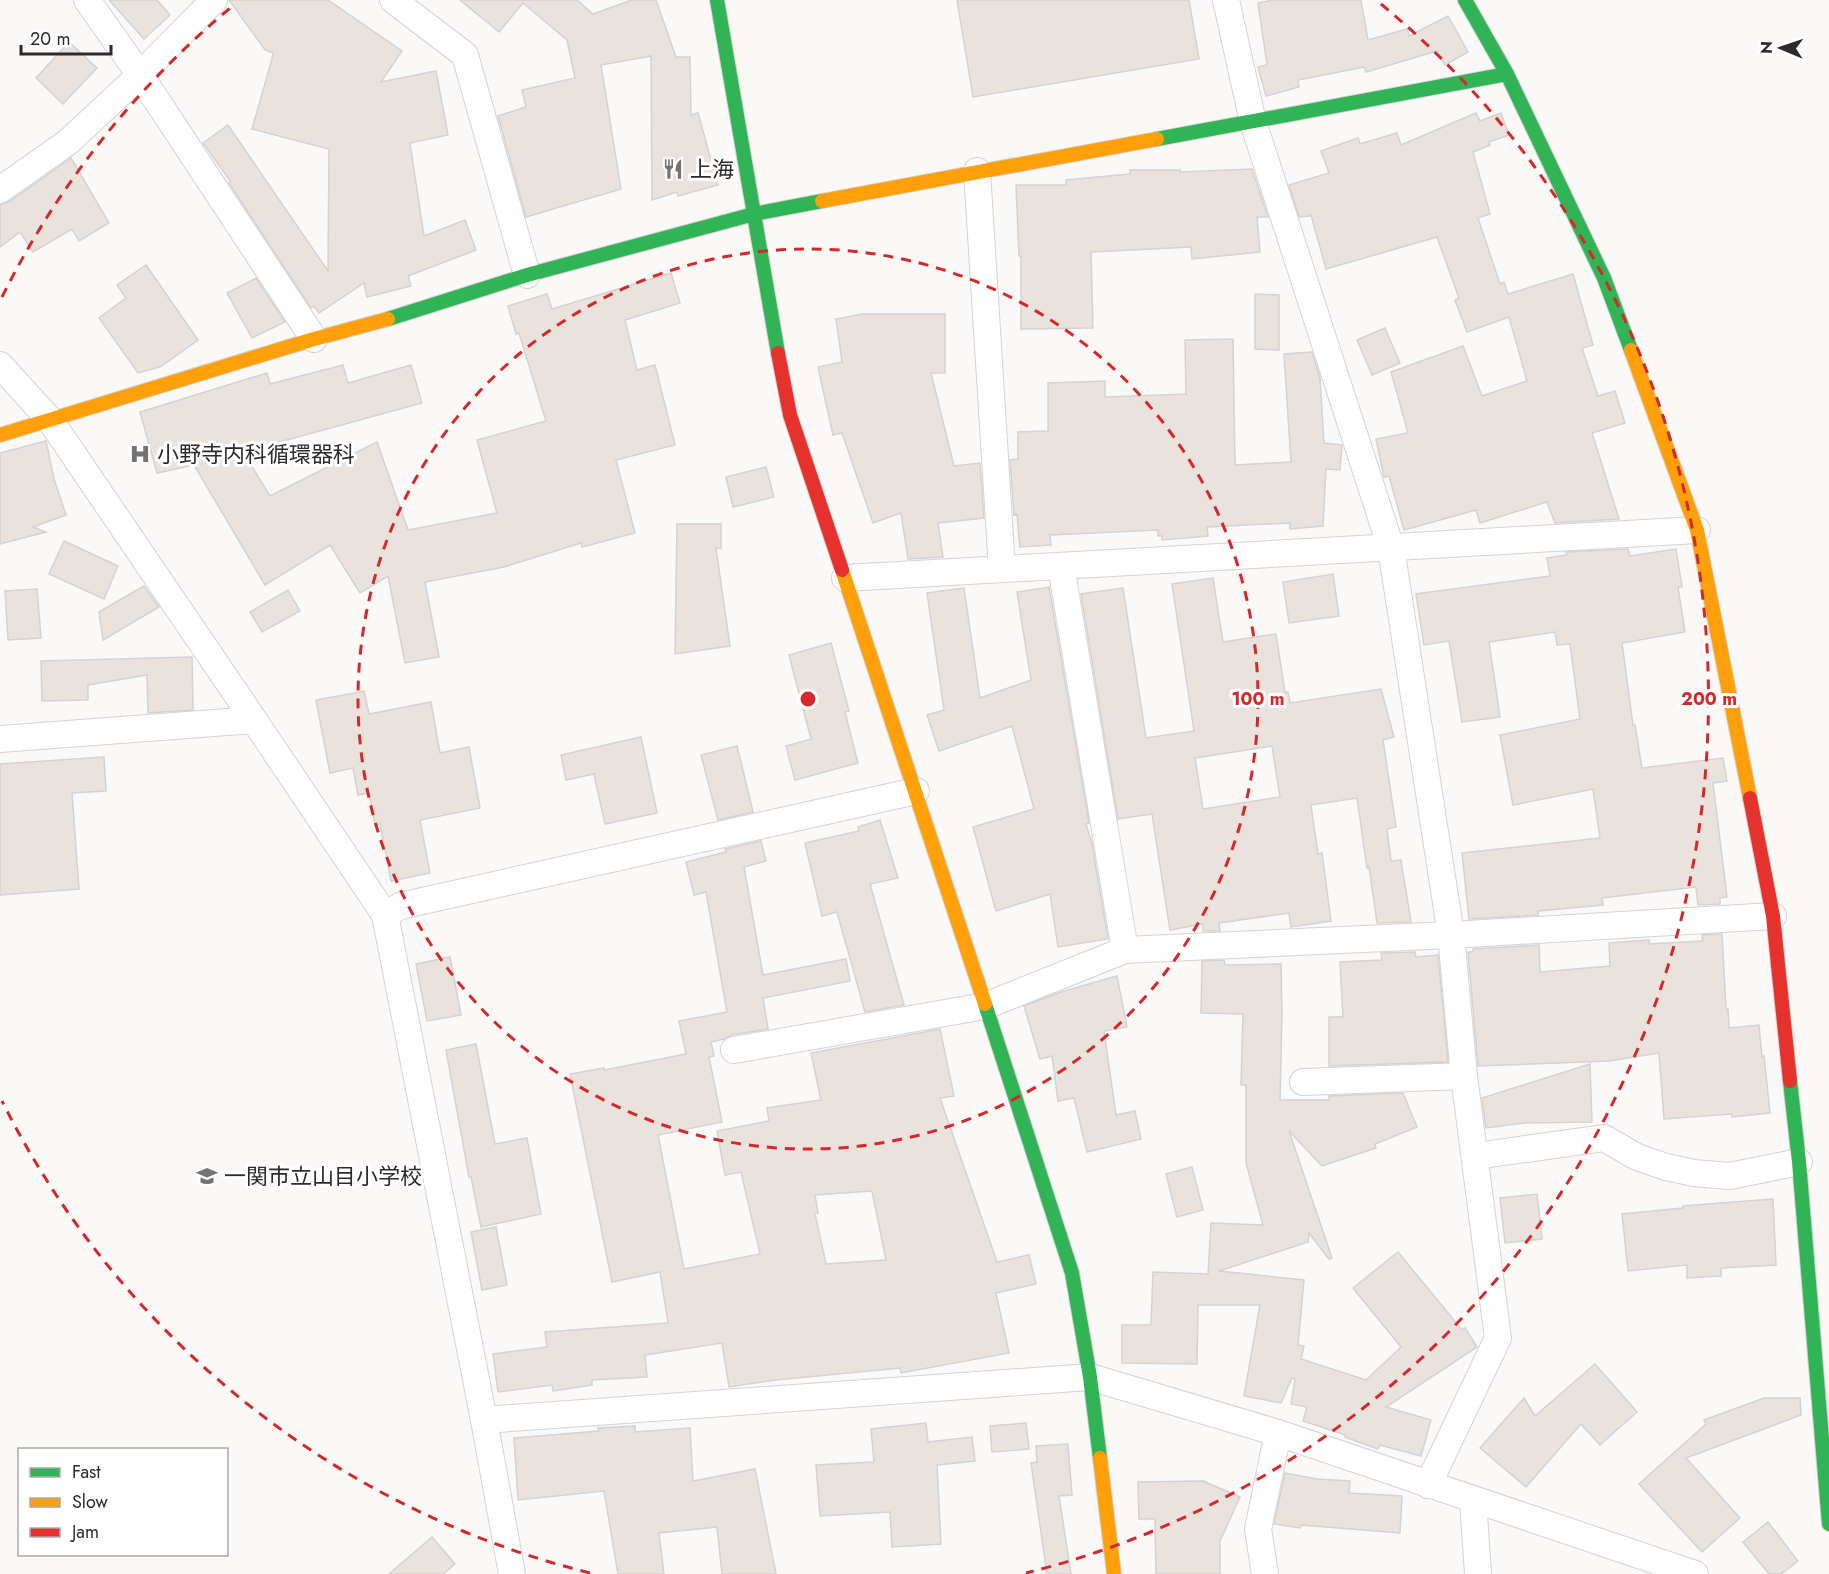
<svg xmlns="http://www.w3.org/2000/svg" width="1829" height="1574" viewBox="0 0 1829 1574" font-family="Jost,'Noto Sans JP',sans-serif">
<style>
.building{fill:#eae2dd;stroke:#d4d2d2;stroke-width:1.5;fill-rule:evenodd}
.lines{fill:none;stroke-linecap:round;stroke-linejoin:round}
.street-casing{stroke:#d5d3d2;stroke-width:28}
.fast-casing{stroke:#d5d3d2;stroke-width:16}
.slow-casing{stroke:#d5d3d2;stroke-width:16}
.jam-casing{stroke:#d5d3d2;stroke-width:16}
.street{stroke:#fefefe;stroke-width:26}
.fast{stroke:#30b455;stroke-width:14}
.slow{stroke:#ff9f0a;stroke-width:14}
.jam{stroke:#e5322d;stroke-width:14}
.ring{fill:none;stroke:#d62828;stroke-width:3;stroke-dasharray:10 8}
.labels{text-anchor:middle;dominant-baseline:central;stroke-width:6;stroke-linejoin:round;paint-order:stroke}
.poi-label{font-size:22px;fill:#2c2b2a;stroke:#fff;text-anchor:start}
.centre{fill:#d62828;stroke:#fff;stroke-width:3}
.ring-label{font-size:18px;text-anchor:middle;font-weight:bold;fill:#d62828;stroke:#fff;stroke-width:6;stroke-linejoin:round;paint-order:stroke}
</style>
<rect width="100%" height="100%" fill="#fbf9f7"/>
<!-- building -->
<g class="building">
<polygon points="109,0 157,0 170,15 144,39"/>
<polygon points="229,0 328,0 402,51 381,82 436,71 448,135 410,143 424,236 465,220 476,250 408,276 411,286 367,297 364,283 319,313 314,306 311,308 229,183 231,182 203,143 228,125 328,271 329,149 252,129 272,59 273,53 265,50"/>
<polygon points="460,0 577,0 593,14 632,0 656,0 676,57 690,57 691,115 698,113 718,185 678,196 677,192 652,200 651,56 601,65 621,189 526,217 498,116 526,107 522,90 575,78 567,40 523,3 499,32"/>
<polygon points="957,0 1189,0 1199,59 973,97"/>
<polygon points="1273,0 1361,0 1368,40 1407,29 1409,36 1448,16 1468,52 1445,65 1437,51 1366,72 1364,67 1298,80 1299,87 1266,96 1258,67 1267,65 1258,3"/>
<polygon points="69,42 97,68 63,104 36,78"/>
<polygon points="1476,113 1480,121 1501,113 1509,135 1489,142 1490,145 1473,152 1490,214 1478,218 1500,284 1504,282 1508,294 1573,274 1593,345 1582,348 1598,396 1615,391 1625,423 1592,433 1619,519 1555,523 1547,502 1480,523 1476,510 1404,530 1389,476 1384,477 1376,439 1408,433 1391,372 1463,346 1482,396 1527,381 1509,317 1467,332 1455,300 1459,298 1437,237 1326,269 1311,215 1310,216 1299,217 1289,185 1329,173 1321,151 1358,138 1360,144 1397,133 1401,145"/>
<polygon points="71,158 109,223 79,241 72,229 33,252 20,232 0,247 0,205 9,202"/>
<polygon points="1252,169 1268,217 1257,217 1260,252 1192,259 1191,247 1091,252 1093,328 1021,329 1021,256 1019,256 1016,185 1066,185 1066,180 1130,174 1130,170 1180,170 1180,172"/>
<polygon points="146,265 198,340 160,367 138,373 99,318 126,298 117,285"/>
<polygon points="671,273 680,303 625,320 637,370 655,365 675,445 616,460 635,533 582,547 581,543 504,567 425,582 439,657 405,663 388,576 360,593 330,545 265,585 194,465 157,473 140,412 267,373 270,384 343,365 348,383 411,365 422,403 243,452 270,496 377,442 408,530 497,513 477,440 546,421 519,333 516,334 508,306 547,294 552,309"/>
<polygon points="256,278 285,322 252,338 227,293"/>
<polygon points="1255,294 1279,295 1279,350 1255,349"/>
<polygon points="862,314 945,314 945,373 931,373 954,466 980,463 984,518 938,523 943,557 908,559 901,513 873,523 842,433 833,435 818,367 842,362 836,319"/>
<polygon points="1385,328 1400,363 1372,375 1357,340"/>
<polygon points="1233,339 1235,465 1291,462 1284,354 1312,352 1320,378 1324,443 1342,445 1340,470 1326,469 1323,526 1290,529 1290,523 1207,527 1208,536 1162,540 1162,536 1158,536 1158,530 1050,535 1051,545 1020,547 1017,514 1014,515 1010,460 1018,459 1018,432 1048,431 1048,383 1105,381 1105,397 1186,394 1185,340"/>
<polygon points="46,441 54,479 66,515 33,527 46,532 0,544 0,453"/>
<polygon points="766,467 774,497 733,507 726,477"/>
<polygon points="677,524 721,524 721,548 716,548 730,646 675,654"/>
<polygon points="64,541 118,566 104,599 49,574"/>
<polygon points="1628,549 1630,556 1676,549 1682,587 1678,587 1685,632 1622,643 1633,725 1635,725 1642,768 1723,758 1727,781 1713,783 1727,897 1720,898 1720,904 1698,905 1696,887 1602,898 1603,905 1538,911 1538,915 1469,919 1462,853 1600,838 1593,789 1513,805 1500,735 1580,719 1570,644 1557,645 1555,632 1489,642 1500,717 1462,722 1449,641 1424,645 1416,594 1550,576 1547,558 1567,555 1566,552"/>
<polygon points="1333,574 1339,616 1289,623 1283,582"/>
<path d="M1213,578L1223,642L1276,634L1285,692H1288L1290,703L1381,689L1394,737L1383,740L1396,827L1387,829L1391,861L1401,860L1411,922L1377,923L1369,867L1367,868L1357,798L1311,805L1318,854L1322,853L1331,921L1291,927L1289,913L1219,923L1220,931H1203V924L1170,930L1152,814L1118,819L1081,594L1123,588L1146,738L1194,731L1172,584ZM1272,746L1280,797L1203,809L1195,758Z"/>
<polygon points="144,586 159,607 103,640 99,612"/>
<polygon points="1049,587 1089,823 1086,824 1092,844 1108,939 1058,947 1050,894 996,911 973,827 1034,809 1012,726 939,751 927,715 944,710 927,593 964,588 980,698 1031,680 1017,592"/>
<polygon points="37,589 41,638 8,640 5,591"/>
<polygon points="288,590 300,611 262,632 250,612"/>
<polygon points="831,643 849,711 845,712 858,763 795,780 786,746 811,739 789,655"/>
<polygon points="192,657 193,710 148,713 147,675 88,685 88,700 42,701 41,661"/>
<polygon points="364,691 369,714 431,702 440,753 469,747 480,808 420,820 430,873 391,881 380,824 375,825 369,793 358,795 353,768 330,773 316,700"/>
<polygon points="641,737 657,813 605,824 594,774 566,780 561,755"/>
<polygon points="737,746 753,812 718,820 701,755"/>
<polygon points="104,757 106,791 72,793 79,889 0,895 0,764"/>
<polygon points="880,820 898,878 870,884 904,1005 865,1012 837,912 822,916 805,843 859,831 858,827"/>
<path d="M761,841L766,861L744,867L763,975L846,959L850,981L763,998L768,1029L731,1035L724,1039L711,1042L714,1056L709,1057L722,1122L658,1135L684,1269L760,1254L741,1172L725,1175L717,1131L769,1121L767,1108L821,1100L811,1053L940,1029L954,1096L940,1098L997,1262L1029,1255L1036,1284L996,1293L1009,1353L901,1373L900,1368L776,1380L729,1387L722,1343L645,1355L647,1377L592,1380V1385L553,1391L552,1385L498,1392L493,1354L547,1347L545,1332L668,1323L660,1272L612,1282L570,1074L604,1068V1070L686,1054L679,1021L727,1012L706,892L694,895L686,862L726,852L725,849ZM872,1191L886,1260L826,1264L815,1214L818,1213L815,1195Z"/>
<polygon points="1722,934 1726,1009 1728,1009 1729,1028 1759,1025 1762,1057 1764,1056 1770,1113 1732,1117 1732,1114 1664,1119 1659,1053 1609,1061 1478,1066 1468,952 1473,952 1473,949 1539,945 1540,972 1610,966 1609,943 1649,940 1649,944 1703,941 1702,935"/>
<polygon points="1415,952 1416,957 1438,955 1448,1062 1329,1066 1329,1017 1343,1017 1340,962 1382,960 1381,953"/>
<polygon points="450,957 461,1015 427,1021 416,964"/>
<polygon points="1224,960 1225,965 1281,964 1282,1014 1280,1100 1329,1100 1329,1096 1403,1093 1417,1127 1375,1144 1376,1148 1322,1166 1289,1131 1332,1258 1329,1259 1309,1233 1308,1242 1219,1271 1304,1280 1298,1345 1304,1346 1301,1359 1366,1380 1401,1347 1353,1288 1398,1252 1462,1330 1465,1328 1477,1347 1386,1407 1431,1420 1421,1456 1380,1445 1378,1449 1345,1437 1346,1435 1303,1421 1307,1407 1291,1404 1295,1379 1292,1378 1281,1403 1244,1396 1260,1305 1198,1305 1197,1364 1122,1363 1122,1325 1151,1325 1153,1272 1208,1274 1211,1223 1263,1225 1246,1163 1246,1085 1241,1085 1243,1014 1201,1013 1202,961"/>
<polygon points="1117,976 1127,1027 1104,1031 1116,1115 1135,1111 1141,1139 1087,1152 1074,1098 1058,1101 1052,1056 1040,1059 1024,1006 1061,992"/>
<polygon points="476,1044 495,1144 527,1138 541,1214 481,1227 471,1177 469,1177 446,1050"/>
<polygon points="1590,1064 1592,1122 1525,1123 1486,1128 1482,1098"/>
<polygon points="1192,1167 1203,1210 1177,1217 1166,1174"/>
<polygon points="1537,1194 1542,1239 1505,1243 1500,1198"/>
<polygon points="1773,1199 1776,1265 1721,1268 1721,1276 1687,1278 1687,1265 1628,1271 1622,1214 1683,1208 1683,1206"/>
<polygon points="496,1227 507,1285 482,1290 471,1232"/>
<polygon points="1595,1364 1637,1412 1600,1445 1581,1424 1526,1487 1480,1448 1524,1398 1535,1416"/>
<polygon points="1764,1398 1800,1398 1801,1415 1686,1458 1740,1518 1702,1552 1639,1484 1706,1424 1704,1420"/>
<polygon points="926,1423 928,1442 972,1437 975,1461 937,1465 941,1544 892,1547 890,1512 820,1516 816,1465 874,1462 871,1429"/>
<polygon points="1026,1423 1029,1449 992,1452 990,1426"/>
<polygon points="635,1426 635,1432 690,1428 693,1481 755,1469 776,1574 722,1574 717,1527 659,1533 664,1574 618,1574 604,1491 518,1500 514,1438 599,1431 598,1428"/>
<polygon points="1068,1444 1072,1495 1059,1496 1071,1574 1047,1574 1031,1463 1037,1462 1036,1446"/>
<polygon points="1285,1473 1317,1479 1350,1481 1349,1493 1402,1496 1400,1533 1301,1525 1300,1528 1274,1524"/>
<polygon points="1203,1481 1240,1497 1220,1541 1220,1574 1156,1574 1155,1519 1139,1519 1138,1482"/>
<polygon points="1768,1522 1798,1561 1781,1574 1769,1574 1743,1542"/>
<polygon points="432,1537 455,1564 443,1574 389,1574"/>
</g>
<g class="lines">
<!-- street casing -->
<g class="street-casing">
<g id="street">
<polyline points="87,0 140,75 314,339"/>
<polyline points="393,0 465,55 527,275"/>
<polyline points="1226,0 1253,122 1391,548 1451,935 1464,1076 1498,1338 1428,1485"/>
<polyline points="977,171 1002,569"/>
<polyline points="0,190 68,142 140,75 214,0"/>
<polyline points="0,365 50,420 254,720 385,915 484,1420 512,1574"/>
<polyline points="1061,566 1125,950"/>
<polyline points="845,578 1697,530"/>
<polyline points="0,739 254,720"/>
<polyline points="385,915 400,906 916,791"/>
<polyline points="734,1050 985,1006 1125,950 1451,935 1773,916"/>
<polyline points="1303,1082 1464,1076"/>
<polyline points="1476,1156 1604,1138 1637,1157 1666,1167 1694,1173 1730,1176 1799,1162"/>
<polyline points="484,1420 1090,1377 1278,1433 1695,1574"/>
<polyline points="1473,1500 1478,1574"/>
<polyline points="1265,1574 1258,1529 1278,1433"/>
</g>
</g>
<!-- fast casing -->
<g class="fast-casing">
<g id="fast">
<polyline points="717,0 778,353"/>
<polyline points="1465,0 1507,74 1604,278 1631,350"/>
<polyline points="1157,139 1507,74"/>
<polyline points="388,319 527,275 754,214 822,201"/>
<polyline points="985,1004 1072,1273 1090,1377 1100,1458"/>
<polyline points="1790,1081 1799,1162 1829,1524"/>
</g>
</g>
<!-- slow casing -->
<g class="slow-casing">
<g id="slow">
<polyline points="822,201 1157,139"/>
<polyline points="1631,350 1697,530 1750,798"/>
<polyline points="0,435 314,339 388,319"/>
<polyline points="842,570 985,1004"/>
<polyline points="1100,1458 1114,1574"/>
</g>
</g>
<!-- jam casing -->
<g class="jam-casing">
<g id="jam">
<polyline points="778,353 790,415 842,570"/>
<polyline points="1750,798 1773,916 1790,1081"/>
</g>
</g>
<!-- street -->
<use href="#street" class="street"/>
<!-- fast -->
<use href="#fast" class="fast"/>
<!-- slow -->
<use href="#slow" class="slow"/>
<!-- jam -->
<use href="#jam" class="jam"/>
</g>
<!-- distance rings -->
<g class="ring">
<circle cx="808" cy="699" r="450"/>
<path d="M590 1573A901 901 0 0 1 2 1101M2 297A901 901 0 0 1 235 4M1381 4A901 901 0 0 1 1026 1573"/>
</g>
<!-- icons -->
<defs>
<g id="restaurant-bare" transform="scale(1.62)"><path d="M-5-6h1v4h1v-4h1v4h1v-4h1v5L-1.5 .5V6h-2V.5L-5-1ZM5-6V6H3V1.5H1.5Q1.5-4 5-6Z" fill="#747372" stroke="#fff" stroke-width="2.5" paint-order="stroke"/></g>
<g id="hospital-bare" transform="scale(1.62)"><path d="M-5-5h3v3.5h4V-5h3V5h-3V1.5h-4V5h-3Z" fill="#747372" stroke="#fff" stroke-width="2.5" paint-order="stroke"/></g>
<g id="school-bare" transform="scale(1.62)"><path d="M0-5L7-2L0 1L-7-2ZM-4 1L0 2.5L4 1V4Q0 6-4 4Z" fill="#747372" stroke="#fff" stroke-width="2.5" paint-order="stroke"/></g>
</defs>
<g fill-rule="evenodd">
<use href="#restaurant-bare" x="673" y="169"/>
<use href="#hospital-bare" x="140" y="454"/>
<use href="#school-bare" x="207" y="1176"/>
</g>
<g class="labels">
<!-- poi labels -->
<g class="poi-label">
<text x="690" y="169">上海</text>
<text x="157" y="454">小野寺内科循環器科</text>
<text x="224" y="1176">一関市立山目小学校</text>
</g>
</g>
<circle cx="808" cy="699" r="9" class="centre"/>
<g class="ring-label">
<text x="1258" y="705">100 m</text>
<text x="1709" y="705">200 m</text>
</g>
<!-- legend -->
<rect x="18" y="1448" width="210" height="108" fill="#ffffff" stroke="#abaaaa" stroke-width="1.5"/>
<rect x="30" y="1468" width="30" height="9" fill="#30b455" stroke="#abaaaa" stroke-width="1.5"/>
<text x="72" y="1478" font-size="18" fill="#2c2b2a">Fast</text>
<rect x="30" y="1498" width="30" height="9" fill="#ff9f0a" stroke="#abaaaa" stroke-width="1.5"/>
<text x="72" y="1508" font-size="18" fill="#2c2b2a">Slow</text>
<rect x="30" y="1528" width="30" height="9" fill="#e5322d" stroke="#abaaaa" stroke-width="1.5"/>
<text x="72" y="1538" font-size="18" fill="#2c2b2a">Jam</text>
<!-- north arrow -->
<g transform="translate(1781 48) rotate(272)" stroke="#ffffff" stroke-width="4.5" paint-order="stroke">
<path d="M0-4.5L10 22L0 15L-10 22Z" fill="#2c2b2a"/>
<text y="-9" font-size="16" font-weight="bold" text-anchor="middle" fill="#2c2b2a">N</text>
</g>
<!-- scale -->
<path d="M21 45v9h90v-9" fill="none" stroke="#2c2b2a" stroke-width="3"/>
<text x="30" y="45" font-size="18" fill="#2c2b2a" stroke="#ffffff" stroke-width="4.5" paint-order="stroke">20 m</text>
</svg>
